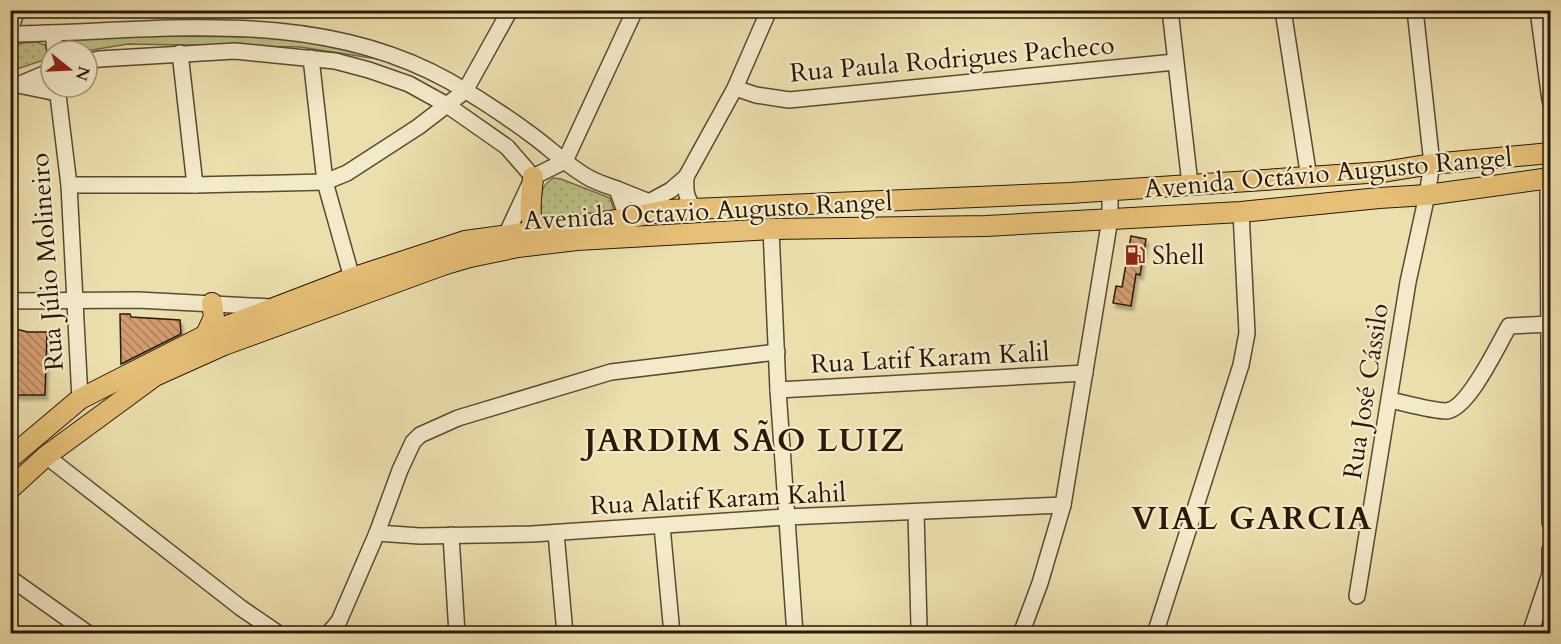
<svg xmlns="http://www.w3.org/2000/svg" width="1561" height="644" viewBox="0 0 1561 644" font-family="Cardo,serif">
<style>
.green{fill:#bdc086;stroke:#746c46;stroke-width:1.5}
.park{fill:url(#park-dots);stroke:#746c46;stroke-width:1.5}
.building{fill:url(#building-back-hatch);stroke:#2a1907;stroke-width:1.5;filter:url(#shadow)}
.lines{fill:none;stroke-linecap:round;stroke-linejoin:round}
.minor-casing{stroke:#5a4a31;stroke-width:18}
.major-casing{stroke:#2a1907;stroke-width:22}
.minor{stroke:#f3eaca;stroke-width:15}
.major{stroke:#e6c077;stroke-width:20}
.labels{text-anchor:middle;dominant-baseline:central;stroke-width:4.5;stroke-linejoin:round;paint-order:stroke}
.street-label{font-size:26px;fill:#2a1907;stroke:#f3eaca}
.poi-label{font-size:26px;fill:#2a1907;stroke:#f3eaca;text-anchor:start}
.district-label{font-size:32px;font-weight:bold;letter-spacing:1.5px;fill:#2a1907;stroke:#f3eaca}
</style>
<defs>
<pattern id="park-dots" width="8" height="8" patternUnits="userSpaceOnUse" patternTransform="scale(1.5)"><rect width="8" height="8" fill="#bdc086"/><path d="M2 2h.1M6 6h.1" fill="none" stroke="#a3a472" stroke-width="1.8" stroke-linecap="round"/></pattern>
<pattern id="building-back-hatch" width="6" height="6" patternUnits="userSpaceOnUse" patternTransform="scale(1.5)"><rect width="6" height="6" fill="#d29d6e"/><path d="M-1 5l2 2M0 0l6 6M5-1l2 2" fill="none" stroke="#ab7f58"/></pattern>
<filter id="shadow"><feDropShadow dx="2.5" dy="4.5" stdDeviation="1.5" flood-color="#0004"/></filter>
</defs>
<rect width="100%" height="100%" fill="#ecdfae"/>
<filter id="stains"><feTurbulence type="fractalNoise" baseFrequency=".00333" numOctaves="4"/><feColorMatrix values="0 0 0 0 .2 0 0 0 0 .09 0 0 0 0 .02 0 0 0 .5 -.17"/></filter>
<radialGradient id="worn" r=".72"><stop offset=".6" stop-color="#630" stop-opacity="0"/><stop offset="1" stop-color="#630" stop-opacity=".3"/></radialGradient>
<!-- green -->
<path class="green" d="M132,36C196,37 262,34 326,43C350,47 374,56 397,62L300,47L128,44L86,51H69L67,44L69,40Z"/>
<!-- park -->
<g class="park">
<polygon points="36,42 45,45 47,51 44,60 11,71 11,44"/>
<path d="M553,178L561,179L610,198L615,213L541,217C541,199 537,189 553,178Z"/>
</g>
<!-- building -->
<g class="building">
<polygon points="1131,236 1146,239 1140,275 1136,274 1131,306 1113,303 1116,286 1122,287"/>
<polygon points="120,314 130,314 131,317 180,320 181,334 121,364"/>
<polygon points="11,328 28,332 47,332 45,395 10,395"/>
</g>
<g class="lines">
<!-- minor casing -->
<g class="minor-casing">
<g id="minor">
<polyline points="1170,10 1190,184"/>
<polyline points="1283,10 1309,178"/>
<polyline points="1538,10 1550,100"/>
<polyline points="10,30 17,10"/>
<polyline points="53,33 55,51"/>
<path d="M10,34C159,32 313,5 449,81C477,97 506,116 533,136C552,150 570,168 591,179C599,183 608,186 617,189L626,214L624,219"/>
<polyline points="180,53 195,185"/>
<polyline points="311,58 325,182 352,278"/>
<polyline points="87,62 99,59 235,51 335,61 369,70 409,84 447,105 507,147 533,177 506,235"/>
<polyline points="18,85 57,93"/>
<polyline points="10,86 18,85 51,71"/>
<polyline points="57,87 69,185 80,399"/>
<polyline points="735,88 756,95 789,100 1175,62"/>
<polyline points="1550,172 1548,178 1550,523"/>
<polyline points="533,177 565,161 635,10"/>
<polyline points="686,177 735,88 769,10"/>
<polyline points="69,185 195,185 325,182 347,173 418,127 465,91 510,10"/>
<polyline points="617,189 657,205"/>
<path d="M649,202L671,190L686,177C685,192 686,199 696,210"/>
<polyline points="771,229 778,390 795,634"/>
<polyline points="10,301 138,300 271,307"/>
<polyline points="778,390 1085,373"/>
<path d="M1390,400C1404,403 1432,411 1446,411C1468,410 1498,345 1509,326L1550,324"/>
<polyline points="46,456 241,608 279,634"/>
<polyline points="916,512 919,626"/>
<polyline points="662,526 672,634"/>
<polyline points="377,533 420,536 532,534 786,517 1063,505"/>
<polyline points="556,533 565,634"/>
<polyline points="451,535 457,634"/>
<polyline points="10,578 89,634"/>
<polyline points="1357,596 1408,282 1427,195 1432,164 1415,10"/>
<polyline points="328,634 339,621 377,533 400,470 413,442 420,435 458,418 611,372 777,352"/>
<polyline points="1021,634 1040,583 1063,505 1110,219 1110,189"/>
<polyline points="1155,634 1241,365 1247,333 1241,212"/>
<polyline points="1530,634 1550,574 1550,550"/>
</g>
</g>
<!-- major casing -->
<g class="major-casing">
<g id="major">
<path d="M533,177C532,196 523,230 547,237"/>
<polyline points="204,339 214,317 212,303"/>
<polyline points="10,458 80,399 214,331 352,278 465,241 624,219 668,210 1070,193 1383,172 1432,164 1550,153"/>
<polyline points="10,489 46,456 155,376 224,345 443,265 470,257 518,247 577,240 771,229 986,226 1241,212 1379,198 1427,195 1550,178"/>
</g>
</g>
<!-- minor -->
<use href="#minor" class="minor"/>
<!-- major -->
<use href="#major" class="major"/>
</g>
<!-- icons -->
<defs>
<g id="fuel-bare" transform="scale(1.62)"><path d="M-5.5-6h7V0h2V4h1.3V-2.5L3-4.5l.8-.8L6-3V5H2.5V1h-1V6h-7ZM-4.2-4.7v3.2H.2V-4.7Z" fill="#8f2418" stroke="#f3eaca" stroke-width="2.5" paint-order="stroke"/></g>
</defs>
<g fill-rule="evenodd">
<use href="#fuel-bare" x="1135" y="255"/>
</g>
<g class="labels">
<!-- street labels -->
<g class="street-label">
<text transform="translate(952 59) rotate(-5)">Rua Paula Rodrigues Pacheco</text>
<text transform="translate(1328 173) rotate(-5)">Avenida Octávio Augusto Rangel</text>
<text transform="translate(708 211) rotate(-3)">Avenida Octavio Augusto Rangel</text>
<text transform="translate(47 262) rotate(-94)">Rua Júlio Molineiro</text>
<text transform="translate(930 358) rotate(-3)">Rua Latif Karam Kalil</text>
<text transform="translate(1366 391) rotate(-81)">Rua José Cássilo</text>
<text transform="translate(718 499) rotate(-3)">Rua Alatif Karam Kahil</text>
</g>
<!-- poi labels -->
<g class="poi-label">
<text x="1152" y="255">Shell</text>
</g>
<!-- district labels -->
<g class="district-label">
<text x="745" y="441">JARDIM SÃO LUIZ</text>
<text x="1252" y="519">VIAL GARCIA</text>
</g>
</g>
<!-- margin -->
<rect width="1561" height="644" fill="none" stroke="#ecdfae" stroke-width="36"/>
<rect x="12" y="12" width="1537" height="620" fill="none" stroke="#2a1907" stroke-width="3"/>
<rect x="18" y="18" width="1525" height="608" fill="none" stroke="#2a1907" stroke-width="1.5"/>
<!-- north arrow -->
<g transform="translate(69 69) rotate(108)"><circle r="28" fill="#f3eaca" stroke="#a3967c" stroke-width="1.5"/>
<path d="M0-4.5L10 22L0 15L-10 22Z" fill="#8f2418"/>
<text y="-9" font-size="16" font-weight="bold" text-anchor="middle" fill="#2a1907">N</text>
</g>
<rect width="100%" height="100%" filter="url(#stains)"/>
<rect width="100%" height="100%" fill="url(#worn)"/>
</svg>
